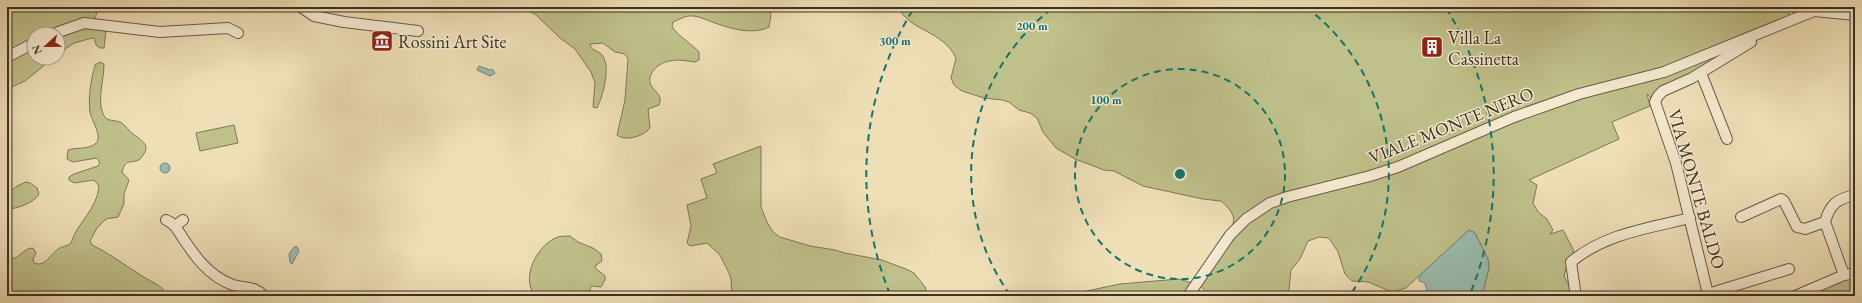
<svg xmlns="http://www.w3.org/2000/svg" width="1862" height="303" viewBox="0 0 1862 303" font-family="'EB Garamond',serif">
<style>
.green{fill:#bfc08a;stroke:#7d7858}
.water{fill:#9abcb0;stroke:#748478}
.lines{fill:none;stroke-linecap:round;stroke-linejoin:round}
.minor-casing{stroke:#685c4a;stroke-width:12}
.minor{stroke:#f5ead0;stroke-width:10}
.ring{fill:none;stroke:#0f766e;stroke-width:2;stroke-dasharray:7 5}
.labels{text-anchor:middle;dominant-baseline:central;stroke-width:3;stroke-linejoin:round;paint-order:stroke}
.poi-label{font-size:18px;fill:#3b3125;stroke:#f5ead0;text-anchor:start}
.street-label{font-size:18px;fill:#3b3125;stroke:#f5ead0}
.centre{fill:#0f766e;stroke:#f5ead0;stroke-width:2}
.ring-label{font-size:12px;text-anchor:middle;font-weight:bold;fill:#0f766e;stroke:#f5ead0;stroke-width:3;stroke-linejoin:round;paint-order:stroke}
</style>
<rect width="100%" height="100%" fill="#efdfb7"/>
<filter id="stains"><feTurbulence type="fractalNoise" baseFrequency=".005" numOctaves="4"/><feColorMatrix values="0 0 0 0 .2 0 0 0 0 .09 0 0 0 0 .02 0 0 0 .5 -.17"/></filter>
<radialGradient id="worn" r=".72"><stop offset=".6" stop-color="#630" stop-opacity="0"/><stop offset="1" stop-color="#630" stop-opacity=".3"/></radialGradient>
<!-- green -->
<g class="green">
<polygon points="7,7 99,7 93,23 106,31 104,48 100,48 96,45 94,38 92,38 74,43 58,54 58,34 34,34 34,58 53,58 25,81 7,89"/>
<path d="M508,7H612C624,14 631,12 643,7H769L771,15L769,27C753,35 732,29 715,23C706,20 698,15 688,16C683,17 678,20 673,22L672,26C674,33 693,45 699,52V60L695,62C687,61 679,59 670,61C659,62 644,75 652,87C656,93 663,95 659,105L648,109L650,128C644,136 625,142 617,135L625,100L628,59L625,54L615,52L603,43L590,44C591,51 597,50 601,54C612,64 603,96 597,108L593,107L595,83L591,72L575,49L560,38L536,15L531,12Z"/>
<path d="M898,7H1786L1789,8V18L1665,69L1580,91L1503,118L1444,145L1382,169L1347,177L1349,181L1398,167L1514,117L1579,94L1664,72L1762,33L1755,39L1692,78L1663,91L1658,96L1655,102L1647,94L1650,106L1612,122L1619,139L1529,180L1537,185L1533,203L1538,212L1547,219L1553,230L1550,234L1563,230L1573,249L1574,255L1568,261L1564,276L1575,296H1482L1489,268L1488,259L1475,233L1469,230L1406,288L1392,292L1368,282L1352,281L1345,274L1338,252L1329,238L1319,237L1308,241L1300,259L1291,270L1289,289L1290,296H1211L1194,280L1233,224C1236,215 1228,207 1221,201L1203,199L1143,186L1114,171L1104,170L1075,159L1056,148L1043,132L1037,118L1030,113L1019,110L1009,102L1002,100L984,98L962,91L954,85L951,78L956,58C943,30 910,32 898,7Z"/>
<path d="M100,62L104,64C104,80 97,99 103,114C107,123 115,119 122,123C126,126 129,131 133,134C145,143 152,146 139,160C129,164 126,158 122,172L129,180L124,194V204L118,217L106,219L97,228L90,241L92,245C109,253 123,264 139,274C152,283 159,283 169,296H7V260C21,259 22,248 33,248L36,253L33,259L34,263C46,268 50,253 60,248C64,246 68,246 71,243C78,221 97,210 99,186L94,180L74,183L69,180V177L74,174L98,166L100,163L97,158L73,162L67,159L68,150C76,147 86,150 95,144C104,138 91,120 90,112C88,97 91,80 95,65Z"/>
<polygon points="234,125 238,143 200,151 196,133"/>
<polygon points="761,146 761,207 767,222 773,232 780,237 810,246 835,250 845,253 882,260 906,269 914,273 925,287 928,296 732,296 731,279 729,273 720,255 707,243 690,246 687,243 691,226 687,205 707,198 701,179 717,173 713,164"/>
<path d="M26,182L30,183L37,188L39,194C32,205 18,207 7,210V194L17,186Z"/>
<path d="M570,236L578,242L593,248L601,254L602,261L596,265L595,268L605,276V280L601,287L591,286L590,289L593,296H543L532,291C523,272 539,244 558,237C561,236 567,236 570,236Z"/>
<polygon points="1855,273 1855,296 1795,296"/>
<polygon points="1179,279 1195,284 1187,296 1063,296 1120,284"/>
</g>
<!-- water -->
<g class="water">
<polygon points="479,66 490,70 492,69 495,73 490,76 477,70"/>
<circle cx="165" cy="168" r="5"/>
<polygon points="1469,230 1475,233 1488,259 1489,268 1482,296 1428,296 1425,283 1419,281 1419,276"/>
<polygon points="294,247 297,247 299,251 292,264 290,262 289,254"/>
</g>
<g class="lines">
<!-- minor casing -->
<g class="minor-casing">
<g id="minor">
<polyline points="301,7 314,16 344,22 418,31"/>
<polyline points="1796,7 1814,11 1855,15"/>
<polyline points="53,34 84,23 160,32 228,28 238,33"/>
<polyline points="1751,42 1692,78 1663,91 1658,96 1655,102 1676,163 1708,294 1789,269"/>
<polyline points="7,57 34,43"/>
<polyline points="1701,73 1727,139"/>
<polyline points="1741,217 1781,199 1784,201 1797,227 1805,229 1825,222"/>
<polyline points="166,220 170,222 175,226"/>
<path d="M183,220L175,226C190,249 205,275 233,285C246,289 253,285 264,296"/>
<path d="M1844,275L1825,222C1830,204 1837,199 1855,195"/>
<path d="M1575,290L1571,262C1604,234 1649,228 1690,218"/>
<polyline points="1188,296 1230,235 1246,219 1270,203 1287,197 1370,176 1398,167 1514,117 1579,94 1664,72 1814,11"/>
<polyline points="1795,296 1844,275 1855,273"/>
</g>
</g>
<!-- minor -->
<use href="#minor" class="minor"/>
</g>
<!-- distance rings -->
<g class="ring">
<circle cx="1180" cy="174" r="105"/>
<path d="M1010 295A209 209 0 0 1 1054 7M1306 7A209 209 0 0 1 1350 295"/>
<path d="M890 294A314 314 0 0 1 914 8M1446 8A314 314 0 0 1 1470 294"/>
</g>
<!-- icons -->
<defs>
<g id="museum-square" transform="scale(1.15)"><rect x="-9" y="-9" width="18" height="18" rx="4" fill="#8f2418" stroke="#f5ead0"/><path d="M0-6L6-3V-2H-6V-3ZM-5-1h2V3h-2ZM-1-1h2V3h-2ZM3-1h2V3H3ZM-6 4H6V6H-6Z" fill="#fff"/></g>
<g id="building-square" transform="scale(1.15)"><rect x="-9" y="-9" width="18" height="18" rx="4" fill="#8f2418" stroke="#f5ead0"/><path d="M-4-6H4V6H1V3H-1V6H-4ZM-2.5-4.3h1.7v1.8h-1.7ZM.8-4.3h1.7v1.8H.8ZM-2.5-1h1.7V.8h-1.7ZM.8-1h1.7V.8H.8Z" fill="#fff"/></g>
</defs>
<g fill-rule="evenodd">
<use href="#museum-square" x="382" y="41"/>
<use href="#building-square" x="1432" y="47"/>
</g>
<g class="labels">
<!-- poi labels -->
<g class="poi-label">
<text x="1448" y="37">Villa La<tspan x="1448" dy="21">Cassinetta</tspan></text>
<text x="398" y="41">Rossini Art Site</text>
</g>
<!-- street labels -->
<g class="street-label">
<text transform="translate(1451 125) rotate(-22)">VIALE MONTE NERO</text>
<text transform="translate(1697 189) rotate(74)">VIA MONTE BALDO</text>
</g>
</g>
<circle cx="1180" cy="174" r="6" class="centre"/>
<g class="ring-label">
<text x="1032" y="30">200 m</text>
<text x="895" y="45">300 m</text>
<text x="1106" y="104">100 m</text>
</g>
<!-- margin -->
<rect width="1862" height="303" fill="none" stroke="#efdfb7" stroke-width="24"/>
<rect x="8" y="8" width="1846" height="287" fill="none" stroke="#3b3125" stroke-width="2"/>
<rect x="12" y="12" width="1838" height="279" fill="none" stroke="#3b3125"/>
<!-- north arrow -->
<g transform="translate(46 46) rotate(248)"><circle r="19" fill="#f5ead0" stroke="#aba08c"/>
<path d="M0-3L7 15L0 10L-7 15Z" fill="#8f2418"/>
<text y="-6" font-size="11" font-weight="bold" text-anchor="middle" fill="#3b3125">N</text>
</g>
<rect width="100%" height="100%" filter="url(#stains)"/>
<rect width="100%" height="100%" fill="url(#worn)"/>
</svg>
